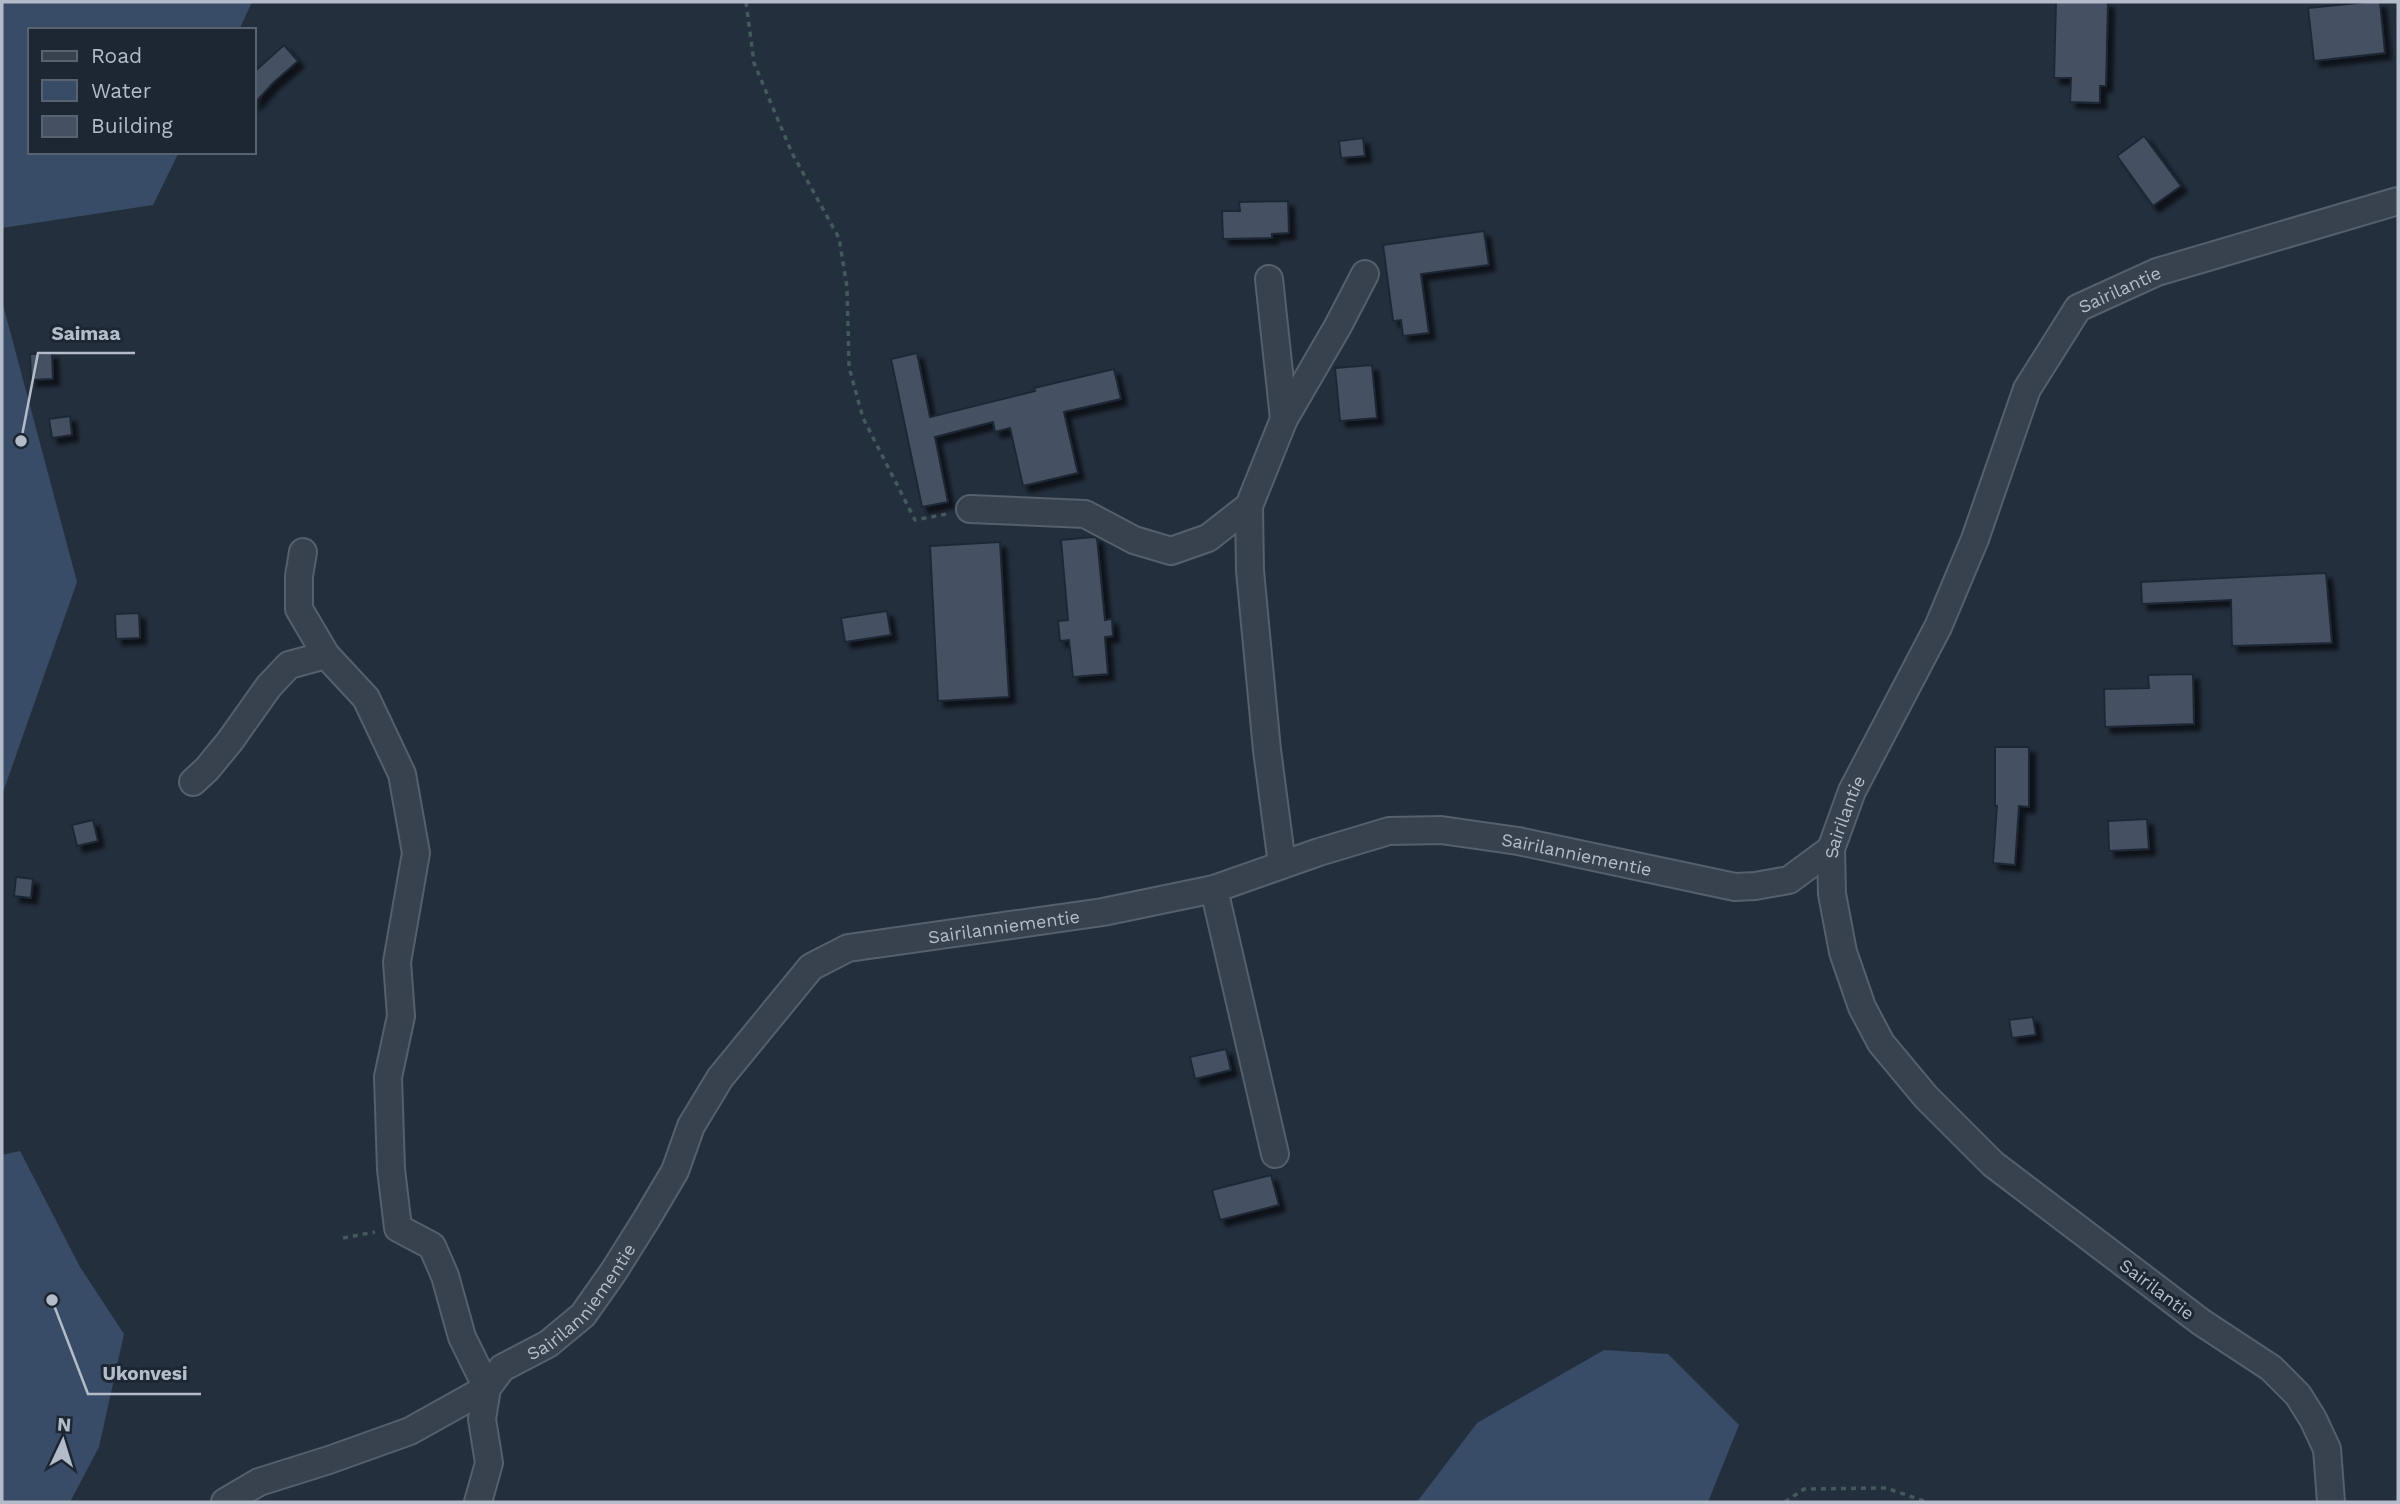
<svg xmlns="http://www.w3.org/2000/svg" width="2400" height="1504" viewBox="0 0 2400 1504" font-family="'Work Sans',sans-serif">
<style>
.water{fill:#394c67}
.building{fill:#455162;stroke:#1f2835;stroke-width:2;filter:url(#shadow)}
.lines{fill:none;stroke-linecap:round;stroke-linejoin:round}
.minor-casing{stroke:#565f6c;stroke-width:30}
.path{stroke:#44595c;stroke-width:3.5;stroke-dasharray:5 5;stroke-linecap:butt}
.minor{stroke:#38414e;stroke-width:26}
.labels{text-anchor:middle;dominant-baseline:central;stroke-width:6;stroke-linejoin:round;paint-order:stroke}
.street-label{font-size:18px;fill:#b4bcc9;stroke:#1d2633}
.leader{fill:none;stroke:#b4bcc9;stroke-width:2.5}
.callout-dot{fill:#b4bcc9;stroke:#1d2633;stroke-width:2.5}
.callout-label{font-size:19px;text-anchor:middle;font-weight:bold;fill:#b4bcc9;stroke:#1d2633;stroke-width:6;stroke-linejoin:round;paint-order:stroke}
</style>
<defs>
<filter id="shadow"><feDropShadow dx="6" dy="6" stdDeviation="2" flood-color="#0009"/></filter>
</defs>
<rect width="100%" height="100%" fill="#242f3e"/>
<!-- water -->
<g class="water">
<polygon points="2,2 252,2 239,30 30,30 30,152 179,152 153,205 2,228"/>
<polygon points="2,301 77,582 2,795"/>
<polygon points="20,1151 80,1267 124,1334 99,1447 70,1502 2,1502 2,1155"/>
<polygon points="1604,1350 1668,1354 1739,1425 1708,1502 1417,1502 1477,1423"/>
</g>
<!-- building -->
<g class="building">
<polygon points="2056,2 2108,2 2106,86 2100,86 2100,103 2070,102 2071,78 2054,78"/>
<polygon points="2368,2 2380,2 2385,53 2314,61 2308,8"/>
<polygon points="284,45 298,61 273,83 254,104 254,72"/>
<polygon points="2144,136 2181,186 2153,206 2117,156"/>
<polygon points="1363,138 1365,156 1341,158 1339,141"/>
<polygon points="1288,201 1289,233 1272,234 1272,238 1223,239 1222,211 1240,211 1239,202"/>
<polygon points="1484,231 1489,265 1421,274 1429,333 1403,336 1401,320 1393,321 1383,245"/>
<polygon points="52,353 53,379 31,380 30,354"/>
<polygon points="917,353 930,417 1035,391 1034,388 1114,369 1121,399 1064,412 1078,473 1023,486 1010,428 995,432 993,422 935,437 948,502 922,507 891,359"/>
<polygon points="1372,365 1377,418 1340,421 1335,368"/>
<polygon points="70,416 72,435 52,438 49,419"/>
<polygon points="1094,537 1097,538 1105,620 1112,619 1113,636 1105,637 1108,674 1073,677 1069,640 1060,641 1058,621 1068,620 1061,540"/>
<polygon points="1000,542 1009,697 938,701 930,546"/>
<polygon points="2326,573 2332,643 2232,646 2231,600 2142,604 2141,582"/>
<polygon points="887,611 891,635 845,642 841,618"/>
<polygon points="139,613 140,638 116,639 115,614"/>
<polygon points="2193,674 2194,724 2105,727 2104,689 2149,688 2148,675"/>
<polygon points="1995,747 2029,747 2029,807 2019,806 2015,865 1993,863 1997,806 1995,806"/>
<polygon points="2147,819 2149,849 2109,851 2108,821"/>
<polygon points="93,820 98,841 77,846 72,825"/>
<polygon points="16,877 33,879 31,898 14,896"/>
<polygon points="2033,1017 2036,1035 2012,1038 2009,1020"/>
<polygon points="1226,1049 1231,1070 1195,1079 1190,1057"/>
<polygon points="1271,1175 1279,1205 1220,1220 1212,1190"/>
</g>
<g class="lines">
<!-- minor casing -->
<g class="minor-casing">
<g id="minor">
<polyline points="1269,279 1284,419"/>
<polyline points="970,509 1085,514 1134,540 1171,551 1208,538 1249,506"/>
<polyline points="303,552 299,576 299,609 326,655"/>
<polyline points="193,782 207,769 230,741 269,686 289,665 326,655 366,698 402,774 416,853 397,962 401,1016 388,1077 391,1169 398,1228 432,1246 445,1276 462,1337 487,1388 410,1431 329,1460 259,1482 225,1502"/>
<polyline points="1282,864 1267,750 1250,571 1249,506 1284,419 1338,326 1365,274"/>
<polyline points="1214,889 1275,1154"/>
<path id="s1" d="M478,1502L489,1463L482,1419L487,1388L502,1368L548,1344L583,1315L614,1271L646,1220L675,1171L691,1126L720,1078L811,967L848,948L1103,912L1214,889L1319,852L1389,831L1441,830L1518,841L1735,887L1755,886L1789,880L1831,849"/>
<path id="s2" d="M2331,1502L2327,1449L2313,1419L2298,1395L2271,1368L2201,1322L1993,1164L1926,1097L1881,1043L1862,1007L1843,952L1832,894L1831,849L1852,791L1938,627L1975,539L2027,389L2078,308L2157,272L2398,201"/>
</g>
</g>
<!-- path -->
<g class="path">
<polyline points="746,2 754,63 792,153 839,238 847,287 849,367 863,418 915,520 947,514"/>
<polyline points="343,1238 375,1232"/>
<polyline points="1785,1502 1804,1489 1886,1488 1927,1502"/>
</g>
<!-- minor -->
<use href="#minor" class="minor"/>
</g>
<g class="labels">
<!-- street labels -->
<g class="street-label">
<text stroke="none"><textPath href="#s2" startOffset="1508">Sairilantie</textPath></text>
<text stroke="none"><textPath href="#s2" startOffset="900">Sairilantie</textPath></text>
<text stroke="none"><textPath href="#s1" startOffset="1444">Sairilanniementie</textPath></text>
<text stroke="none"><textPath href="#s1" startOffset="856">Sairilanniementie</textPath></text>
<text transform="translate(2157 1289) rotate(37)">Sairilantie</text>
<text stroke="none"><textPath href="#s1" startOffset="247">Sairilanniementie</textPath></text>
</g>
</g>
<!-- callouts -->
<path class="leader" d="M21 441L38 353H135M52 1300L88 1394H201"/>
<g class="callout-dot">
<circle cx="21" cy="441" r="7"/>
<circle cx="52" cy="1300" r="7"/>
</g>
<g class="callout-label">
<text x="86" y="340">Saimaa</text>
<text x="145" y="1380">Ukonvesi</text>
</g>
<!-- border -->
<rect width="2400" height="1504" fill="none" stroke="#b4bcc9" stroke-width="7"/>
<!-- legend -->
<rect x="28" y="28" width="228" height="126" fill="#1d2633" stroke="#59626f" stroke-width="2"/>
<rect x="42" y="51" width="35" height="10" fill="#38414e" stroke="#59626f" stroke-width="2"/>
<text x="91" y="63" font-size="21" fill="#b4bcc9">Road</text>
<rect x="42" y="80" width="35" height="21" fill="#394c67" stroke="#59626f" stroke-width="2"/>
<text x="91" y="98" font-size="21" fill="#b4bcc9">Water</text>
<rect x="42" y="116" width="35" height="21" fill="#455162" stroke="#59626f" stroke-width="2"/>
<text x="91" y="133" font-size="21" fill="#b4bcc9">Building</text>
<!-- north arrow -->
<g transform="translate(63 1441) rotate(4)" stroke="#1d2633" stroke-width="5" paint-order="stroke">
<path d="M0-5L12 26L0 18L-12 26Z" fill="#b4bcc9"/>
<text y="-10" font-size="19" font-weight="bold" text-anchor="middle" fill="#b4bcc9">N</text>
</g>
</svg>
